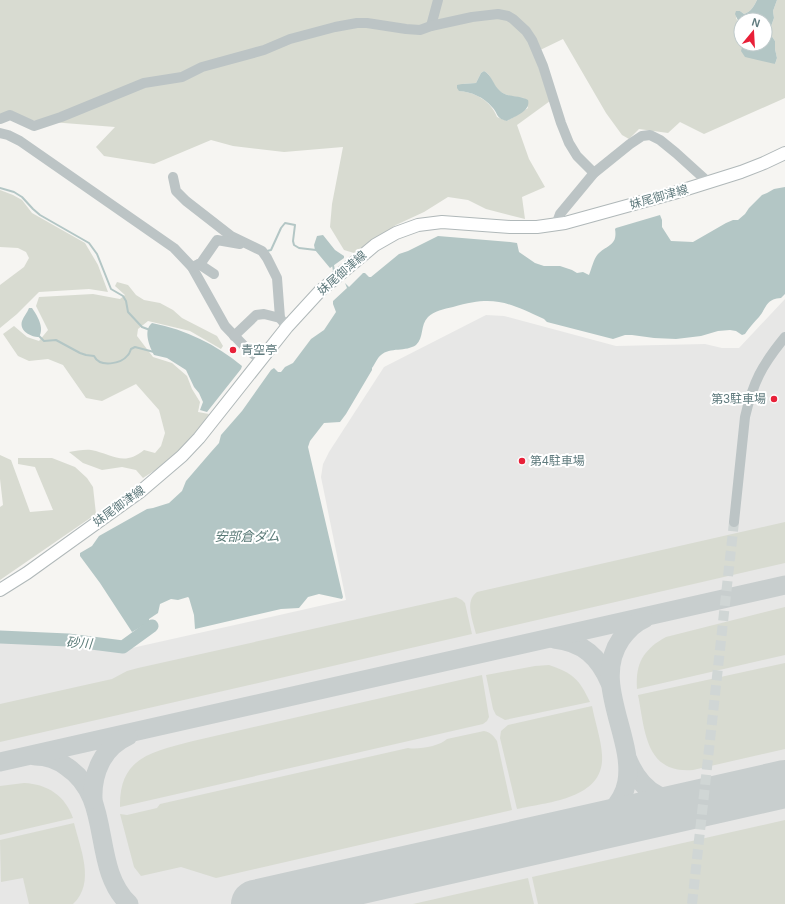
<svg xmlns="http://www.w3.org/2000/svg" width="785" height="904" viewBox="0 0 785 904" font-family="Arial,'Noto Sans JP',sans-serif">
<style>
.built{fill:#e7e7e6}
.green{fill:#d8dbd1;fill-rule:evenodd}
.water{fill:#b3c6c5}
.lines{fill:none;stroke-linecap:round;stroke-linejoin:round}
.stream{stroke:#b3c6c5;stroke-width:2}
.river{stroke:#b3c6c5;stroke-width:13}
.taxiway{stroke:#c8cece;stroke-width:19}
.runway{stroke:#c8cece;stroke-width:48}
.minor-tunnel{stroke:#d0d6d5;stroke-width:10;stroke-dasharray:10 5;stroke-linecap:butt}
.major-casing{stroke:#b0b8b9;stroke-width:14}
.minor{stroke:#bcc4c5;stroke-width:10}
.major{stroke:#fff;stroke-width:12}
.poi-dot{fill:#e82038;stroke:#fff;stroke-width:1.5}
.labels{text-anchor:middle;dominant-baseline:central;stroke-width:4;stroke-linejoin:round;paint-order:stroke}
.street-label{font-size:12px;fill:#607b7e;stroke:#fff}
.poi-label{font-size:12px;fill:#607b7e;stroke:#fff;text-anchor:start}
.water-label{font-size:13px;font-style:italic;fill:#5a7a77;stroke:#fff}
</style>
<rect width="100%" height="100%" fill="#f6f5f2"/>
<!-- built -->
<polygon class="built" points="785,299 785,904 0,904 0,640 29,641 123,650 346,600 321,477 323,464 329,452 384,367 486,315 504,316 616,346 705,344 722,348 739,348"/>
<!-- green -->
<g class="green">
<path d="M0,0H757C754,6 751,12 744,14L740,11L736,18L741,27V44H743L742,47L775,64L777,58L775,49V41L769,32L774,18L773,11L777,0H785V98L704,134L680,122L668,133L639,129L629,139L622,135L606,113L563,39L534,53L550,101L517,125L529,159L545,187L522,197L525,219L486,209L468,200L448,197L424,212L396,225L354,253L344,250L330,227L332,204L343,147L284,152L233,146L211,140L154,164L104,156L96,147L115,127L0,118ZM484,71C490,74 491,79 494,84C500,96 512,96 524,98L528,108L507,121L497,117C491,101 475,92 459,91L462,84L476,83L481,73Z"/>
<polygon points="0,190 13,195 22,200 32,213 85,243 98,265 108,292 89,289 39,292 17,314 0,328 0,285 24,267 29,258 26,252 18,248 0,247"/>
<path d="M117,282L128,285L136,295L144,300L160,303L173,310L182,318L217,336L223,346L221,349L190,331L148,321L138,329L137,336L153,357L172,363L187,376L192,389L200,402L198,412L209,414L195,435L166,463L143,478L136,470L122,467L102,470L83,463L69,452C76,451 85,449 91,450C113,454 123,467 144,450L155,453L161,446L165,433L159,410L136,384L102,401L86,398L63,365L48,359L29,361L18,356L3,334L14,326L27,337L39,341L48,330L36,306L39,297L93,294L120,299L125,295L115,286Z"/>
<polygon points="0,455 11,460 30,512 53,510 35,467 18,464 18,458 52,458 75,467 87,478 93,487 96,514 0,580 0,507 3,505 0,479"/>
<path d="M785,522V563L476,634C473,621 464,601 477,592Z"/>
<polygon points="456,597 462,600 465,603 472,634 0,742 0,704 112,679 127,671 138,668"/>
<path d="M785,607V655L637,689C635,663 644,649 666,637Z"/>
<path d="M785,663V749L693,770C645,774 645,730 638,695Z"/>
<path d="M549,665C573,673 579,679 590,702L505,720L496,715L493,709L486,675L535,666Z"/>
<path d="M482,675L489,717L487,721L483,724L120,807C119,756 153,752 193,741Z"/>
<path d="M592,706C595,722 601,739 602,755C605,799 548,802 517,809L500,738L501,731L508,725Z"/>
<path d="M484,731C490,732 493,735 497,741L512,810L216,878L181,867L141,876L134,867L120,814L127,815L157,808L160,804L408,748C418,750 440,746 447,739Z"/>
<path d="M24,783C48,784 65,796 73,818L0,835V786Z"/>
<polygon points="785,820 785,904 538,904 532,877"/>
<path d="M74,823C80,848 96,883 73,904H29L23,878L1,882L0,840Z"/>
<polygon points="528,878 534,904 413,904"/>
</g>
<!-- water -->
<g class="water">
<path d="M757,0H777L773,11L774,18L769,32L775,41V49L777,58L775,64L745,57L741,51L743,44H765V20H741V27L735,14L736,11H740L744,14C751,12 754,6 757,0Z"/>
<path d="M484,71C492,75 493,85 500,91C508,98 519,95 528,100C531,111 515,116 507,121C495,118 499,114 492,107C484,97 471,92 459,91L457,88V85L462,84L476,83L481,73Z"/>
<path d="M785,187V294L781,298C766,299 767,307 759,317C754,322 749,328 745,334L742,335L736,331L730,330L718,331L701,336L676,339L654,338L632,335H625L613,339L547,322L544,319C507,302 494,295 453,307C444,309 434,311 428,317C420,325 424,338 416,345C406,352 390,347 381,355C377,358 375,364 372,368V370L346,414L340,422L324,423L310,441L308,447L343,597L342,599L319,594L308,597L299,608L281,609L195,629L194,615L189,598L188,597L178,600L171,599L160,604L158,613L149,619V622L132,632L100,583L80,556V553L92,546L99,536L147,509L153,508L169,503L182,491L186,481L211,452L219,443L221,435L242,411L271,370L274,368L278,372H281L285,367L293,363L311,339L324,330L336,312L333,304V301L347,288L345,283L349,287L363,273H365L369,277H371L399,254L408,251L438,236L510,242L517,243L519,252L535,263L544,266H560L572,270L577,273L583,272L589,275C592,268 593,260 598,254C606,245 618,246 615,229L616,228L660,215L662,220V227L671,241L693,242L726,223L733,220H738L745,214L749,208L762,195L767,193L774,189Z"/>
<polygon points="323,235 335,250 344,256 344,258 330,268 315,250 314,245 317,236"/>
<path d="M29,308H32C37,315 45,328 39,337C31,337 19,331 22,321C24,316 27,313 29,308Z"/>
<path d="M152,323C187,330 215,344 242,366L241,369L207,412L200,410L203,402L199,393L194,387L186,370L167,358L154,355C149,346 143,330 152,323Z"/>
</g>
<g class="lines">
<!-- stream -->
<g class="stream">
<polyline points="0,188 14,192 22,197 33,209 40,215 89,243 97,254 111,289 123,296 126,301 128,312 142,327 150,330"/>
<polyline points="267,251 271,250 281,228 285,223 295,225 293,241 294,245 299,248 316,250"/>
<polyline points="333,265 334,271"/>
<path d="M39,336L44,341L56,340L80,353L86,355L94,356C100,368 121,364 128,355C130,353 130,351 131,349L135,347L154,352"/>
</g>
<!-- river -->
<polyline class="river" points="0,637 68,640 123,647 152,626"/>
<!-- taxiway -->
<g class="taxiway">
<path d="M554,639C583,642 599,657 610,683"/>
<path d="M35,756C47,756 58,760 67,767C114,798 90,867 129,904"/>
<path d="M628,760C643,796 667,804 705,802"/>
<polyline points="0,762 785,585"/>
<path d="M93,799C92,773 103,747 128,736"/>
<path d="M580,831C685,785 578,701 621,639C627,631 634,623 644,619"/>
</g>
<!-- runway -->
<polyline class="runway" points="255,904 785,784"/>
<!-- minor-tunnel -->
<polyline class="minor-tunnel" points="692,904 734,522"/>
<!-- major casing -->
<g class="major-casing">
<polyline id="major" points="0,590 27,573 141,491 182,456 199,438 287,327 320,291 375,245 396,233 418,225 442,222 510,227 537,227 565,223 674,193 741,172 764,163 785,153"/>
</g>
<!-- minor -->
<g class="minor">
<polyline points="431,26 438,0"/>
<polyline points="0,119 10,115 34,126 61,117 144,83 182,77 202,67 264,50 290,39 335,27 357,23 367,23 406,29 420,30 431,26 472,17 498,14 508,16 513,19 526,31 532,40 543,66 561,123 569,143 577,156 594,173"/>
<polyline points="0,133 8,135 20,141 174,248 192,267 225,326 248,350 260,359"/>
<polyline points="173,177 176,191 186,201 231,236 262,251 267,258 277,278 280,318 287,327"/>
<polyline points="556,225 560,214 594,173 630,144 642,136 650,135 660,140 676,153 708,182"/>
<polyline points="199,264 214,274"/>
<polyline points="192,267 201,263 217,240 240,244"/>
<polyline points="234,336 256,315 264,314 280,318"/>
<path d="M734,522L745,417C753,382 762,365 785,337"/>
</g>
<!-- major -->
<use href="#major" class="major"/>
</g>
<!-- markers -->
<g class="poi-dot">
<circle cx="233" cy="350" r="4"/>
<circle cx="774" cy="399" r="4"/>
<circle cx="522" cy="461" r="4"/>
</g>
<g class="labels">
<!-- street labels -->
<g class="street-label">
<text transform="translate(659 197) rotate(-16)">妹尾御津線</text>
<text transform="translate(342 273) rotate(-41)">妹尾御津線</text>
<text transform="translate(119 506) rotate(-36)">妹尾御津線</text>
</g>
<!-- poi labels -->
<g class="poi-label">
<text x="241" y="350">青空亭</text>
<text x="766" y="399" text-anchor="end">第3駐車場</text>
<text x="530" y="461">第4駐車場</text>
</g>
<!-- water labels -->
<g class="water-label">
<text x="247" y="536">安部倉ダム</text>
<text transform="translate(79 643) rotate(4)">砂川</text>
</g>
</g>
<!-- north arrow -->
<g transform="translate(753 32) rotate(18)"><circle r="19" fill="#ffffff" stroke="#bfcacb"/>
<path d="M0-3L7 15L0 10L-7 15Z" fill="#e82038"/>
<text y="-6" font-size="11" font-weight="bold" text-anchor="middle" fill="#607b7e">N</text>
</g>
</svg>
